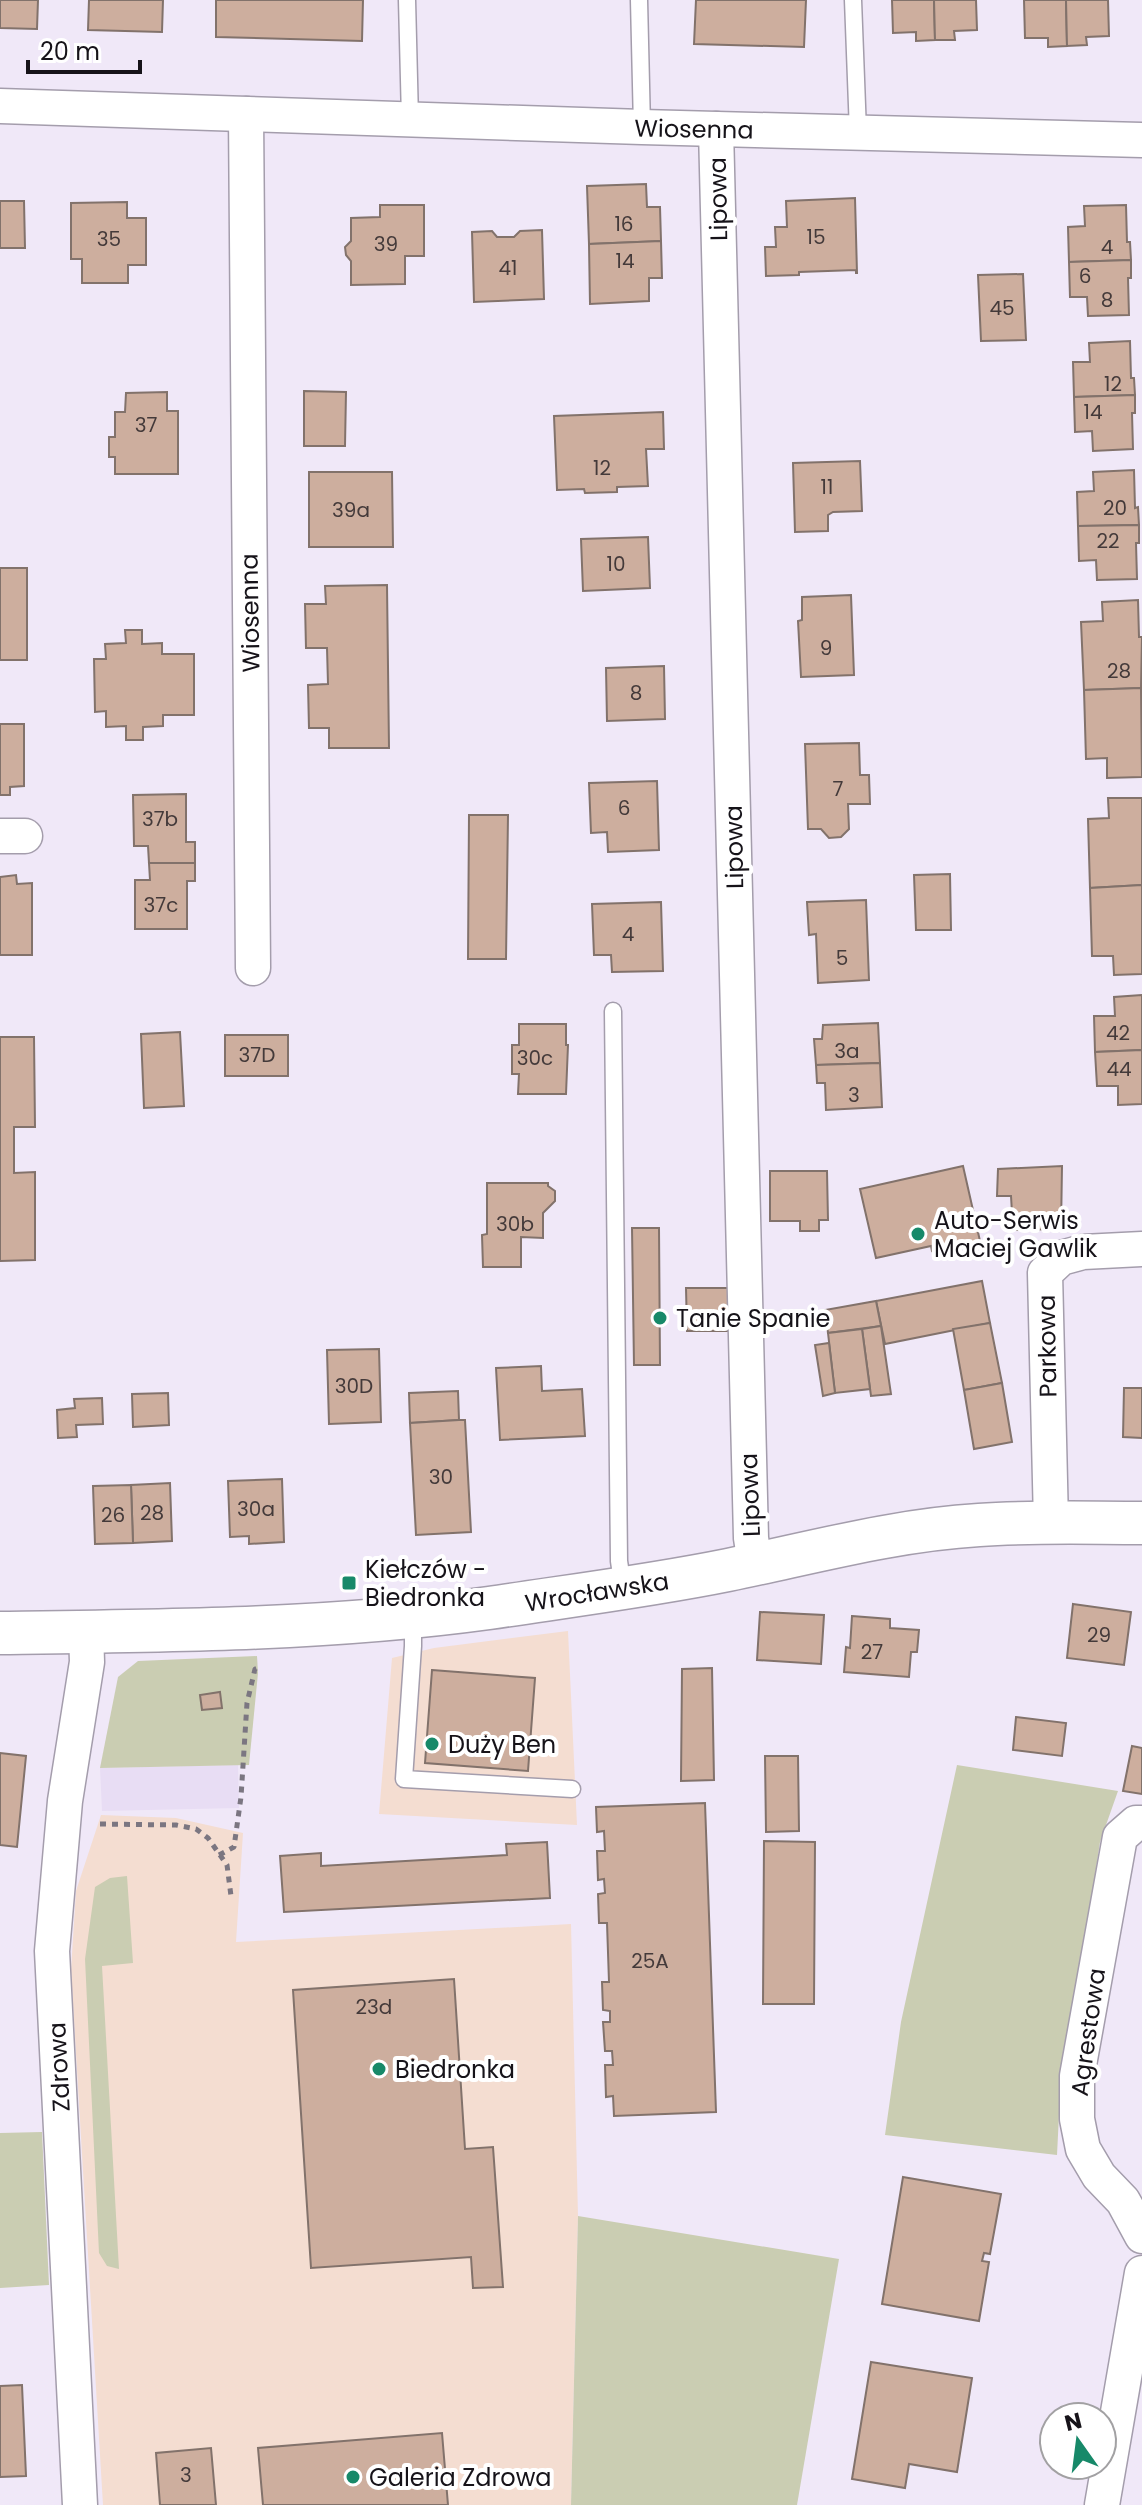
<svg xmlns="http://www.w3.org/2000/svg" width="1142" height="2505" viewBox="0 0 1142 2505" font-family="Poppins,sans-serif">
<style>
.commercial{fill:#f4ddd1}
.built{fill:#e8ddf4}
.green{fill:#cacdb2}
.building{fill:#cdae9e;stroke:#82726b;stroke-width:2}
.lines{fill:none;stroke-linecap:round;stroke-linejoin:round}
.service-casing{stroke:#a49dac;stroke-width:19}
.minor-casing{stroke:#a49dac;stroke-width:37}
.tertiary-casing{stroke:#a49dac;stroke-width:45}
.path{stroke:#7b7681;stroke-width:5;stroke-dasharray:6 6;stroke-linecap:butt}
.service{stroke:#fff;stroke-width:16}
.minor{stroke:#fff;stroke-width:34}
.tertiary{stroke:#fff;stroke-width:42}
.poi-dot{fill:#178969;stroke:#fff;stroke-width:3}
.labels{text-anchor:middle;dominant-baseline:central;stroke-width:8;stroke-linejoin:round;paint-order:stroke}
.number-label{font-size:20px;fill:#443a3a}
.street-label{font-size:24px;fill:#161319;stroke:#fff}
.poi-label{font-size:24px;fill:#161319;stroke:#fff;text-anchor:start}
</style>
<rect width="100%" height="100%" fill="#f0e8f8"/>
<!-- commercial -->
<g class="commercial">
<polygon points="568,1631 577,1825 379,1814 392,1658 434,1648"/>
<polygon points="101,1815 176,1818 243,1833 236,1942 571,1924 578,2216 571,2505 103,2505 71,1970 76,1891"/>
</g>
<!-- built -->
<polygon class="built" points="238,1765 239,1808 102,1811 100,1768"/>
<!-- green -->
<g class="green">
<polygon points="257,1656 258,1673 249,1765 100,1768 118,1677 138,1661"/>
<polygon points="957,1765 1118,1791 1100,1842 1059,2115 1057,2155 885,2135 901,2022"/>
<polygon points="127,1876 133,1963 102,1966 119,2269 107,2266 99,2253 85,1959 95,1887 110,1878"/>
<polygon points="42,2132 49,2285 0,2288 0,2133"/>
<polygon points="578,2216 839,2259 797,2505 571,2505"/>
</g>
<!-- building -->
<g class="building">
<polygon points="0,0 38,0 37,29 0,28"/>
<polygon points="89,0 163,0 162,32 88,30"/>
<polygon points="216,0 363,0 362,41 216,37"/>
<polygon points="696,0 806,0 804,47 694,44"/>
<polygon points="892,0 934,0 935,40 916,41 916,32 893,33"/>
<polygon points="934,0 976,0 977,30 954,31 955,40 935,40"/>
<polygon points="1024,0 1066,0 1067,46 1048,47 1048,38 1025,38"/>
<polygon points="1066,0 1108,0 1109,36 1086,37 1087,45 1067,46"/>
<polygon points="646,184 647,207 660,207 661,241 589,244 587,186"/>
<polygon points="855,198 857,273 856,273 856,270 799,272 799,275 766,276 765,247 776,247 775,227 787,227 786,201"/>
<polygon points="0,201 24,201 25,248 0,248"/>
<polygon points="127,202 127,218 146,218 146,265 128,265 128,283 82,283 82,259 71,259 71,203"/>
<polygon points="380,205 424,205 424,256 405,256 405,284 351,285 351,261 346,255 345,247 351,241 351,218 380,217"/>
<polygon points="1126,205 1127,242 1130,242 1131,260 1069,262 1068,227 1085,226 1084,206"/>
<polygon points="542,230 544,299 474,302 472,232 492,231 497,237 514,237 520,231"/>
<polygon points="661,241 662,278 649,278 649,301 590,304 589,244"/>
<polygon points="1131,260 1131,278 1128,278 1129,315 1088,316 1087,297 1070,297 1069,262"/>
<polygon points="1023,274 1026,340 981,341 978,275"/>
<polygon points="1130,341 1131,378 1134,378 1135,395 1074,397 1073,362 1090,362 1089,343"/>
<polygon points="304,391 346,392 345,446 304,446"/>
<polygon points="167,392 167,411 178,411 178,474 115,474 115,457 109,457 109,437 115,437 115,412 125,412 126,393"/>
<polygon points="1135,395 1135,413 1132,413 1133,449 1093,451 1092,431 1075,432 1074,397"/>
<polygon points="663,412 664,449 646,449 648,486 617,487 617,492 585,493 584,489 557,490 554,416"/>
<polygon points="860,461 862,511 833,512 828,515 828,531 795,532 793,463"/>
<polygon points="1134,470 1135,508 1138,507 1139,525 1078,526 1077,492 1094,491 1093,472"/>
<polygon points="309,472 392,472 393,547 309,547"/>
<polygon points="1139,525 1139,543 1136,543 1137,579 1097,580 1096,560 1079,561 1078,526"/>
<polygon points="648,537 650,588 583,591 581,539"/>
<rect x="0" y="568" width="27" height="92"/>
<polygon points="387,585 389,748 329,748 329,728 309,728 308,685 328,684 327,648 306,648 305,604 326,604 325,586"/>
<polygon points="851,595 854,675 801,677 798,621 802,620 802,597"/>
<polygon points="1138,600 1139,637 1142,637 1141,688 1084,690 1081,622 1103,621 1102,602"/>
<polygon points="125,630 142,630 142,644 162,643 162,654 194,654 194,715 163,715 163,726 143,727 143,740 126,740 126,726 106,727 106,711 95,712 94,659 106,659 105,644 126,643"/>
<polygon points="664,666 665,719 607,721 606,668"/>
<polygon points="1141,688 1142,777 1107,778 1107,758 1086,759 1084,690"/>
<polygon points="0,724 24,724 24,786 10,787 10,795 0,795"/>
<polygon points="859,743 860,775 869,775 870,804 848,804 849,829 841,837 829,838 821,829 808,829 805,744"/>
<polygon points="657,781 659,850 608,852 607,832 591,833 589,783"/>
<polygon points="186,794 186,842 195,842 195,863 149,863 148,846 134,846 133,795"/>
<polygon points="1108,798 1142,798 1142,885 1090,888 1088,819 1109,818"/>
<polygon points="469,815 508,815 506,959 468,959"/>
<polygon points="149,863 195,863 195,881 187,881 187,929 135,929 135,880 150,880"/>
<polygon points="950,874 951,930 916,930 914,875"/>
<polygon points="16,875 17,884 32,883 32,955 0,955 0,877"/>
<polygon points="1142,885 1142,974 1114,975 1113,956 1092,956 1090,888"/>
<polygon points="866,900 869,980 818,983 816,934 809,935 807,902"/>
<polygon points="661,902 663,971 612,972 611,955 594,955 592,904"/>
<polygon points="1142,995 1142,1050 1095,1052 1094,1016 1115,1016 1114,997"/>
<polygon points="878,1023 880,1063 816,1065 814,1039 822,1039 823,1025"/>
<polygon points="519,1024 566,1024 566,1045 568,1045 566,1094 518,1094 519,1074 512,1074 512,1045 519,1045"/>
<polygon points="180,1032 184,1106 144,1108 141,1034"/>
<rect x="225" y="1035" width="63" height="41"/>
<polygon points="0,1037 34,1037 35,1127 14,1127 14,1173 35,1172 35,1260 0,1261"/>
<polygon points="1142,1050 1142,1104 1118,1105 1118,1086 1097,1086 1095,1052"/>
<polygon points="880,1063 882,1107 826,1110 825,1083 817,1083 816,1065"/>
<polygon points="963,1166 980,1241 932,1251 931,1246 876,1258 860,1189"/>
<polygon points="1062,1166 1061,1229 1013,1230 1011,1196 997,1196 998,1169"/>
<polygon points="770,1171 827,1171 828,1220 819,1220 819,1231 800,1231 800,1221 770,1221"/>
<polygon points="487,1183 548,1183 548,1186 555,1191 555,1201 543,1213 543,1238 521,1237 521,1267 483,1267 482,1235 487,1234"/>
<polygon points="632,1228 659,1228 660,1365 634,1365"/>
<polygon points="982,1281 990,1323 885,1344 876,1301"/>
<polygon points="686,1288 730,1288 731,1331 687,1331"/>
<polygon points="876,1301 881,1326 828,1333 825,1310"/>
<polygon points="990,1323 1002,1383 964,1390 953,1329"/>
<polygon points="881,1326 891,1394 871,1396 862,1329"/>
<polygon points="862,1329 870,1389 835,1393 828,1333"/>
<polygon points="829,1343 835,1393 823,1396 815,1345"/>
<polygon points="379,1349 381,1422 329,1424 327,1350"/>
<polygon points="541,1366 542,1391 582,1389 585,1436 500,1440 496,1368"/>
<polygon points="1002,1383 1012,1442 974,1449 964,1390"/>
<polygon points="1124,1388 1142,1388 1142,1438 1123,1437"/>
<polygon points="458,1391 459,1420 410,1423 409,1393"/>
<polygon points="168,1393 169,1425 133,1427 132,1394"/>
<polygon points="102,1398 103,1424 76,1425 77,1437 58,1438 57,1410 75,1408 74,1399"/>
<polygon points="459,1420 465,1420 471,1532 416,1535 410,1423"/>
<polygon points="282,1479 284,1542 249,1544 249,1536 230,1537 228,1481"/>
<polygon points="170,1483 172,1541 133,1543 131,1485"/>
<polygon points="131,1485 133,1543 95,1544 93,1486"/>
<polygon points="1073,1604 1131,1612 1124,1665 1067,1658"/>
<polygon points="760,1612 824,1615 821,1664 757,1660"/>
<polygon points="852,1616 890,1619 890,1628 919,1630 917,1652 911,1652 909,1677 844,1672 846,1647 850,1648"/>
<polygon points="712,1668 714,1780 681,1781 682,1669"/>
<polygon points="432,1670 535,1678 528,1771 425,1763"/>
<polygon points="220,1692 222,1708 202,1710 200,1695"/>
<polygon points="1016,1717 1066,1723 1062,1756 1013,1750"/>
<polygon points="1132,1746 1142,1748 1142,1794 1123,1791"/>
<polygon points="0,1753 26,1756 17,1847 0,1845"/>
<polygon points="765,1756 798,1756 799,1831 766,1832"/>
<polygon points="705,1803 716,2112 614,2116 613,2096 606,2097 605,2065 613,2065 612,2051 605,2051 603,2022 610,2022 610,2011 603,2010 602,1982 609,1982 607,1923 599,1923 598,1894 605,1893 604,1879 598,1880 597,1851 605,1851 604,1831 597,1832 596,1807"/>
<polygon points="764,1841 815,1842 814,2004 763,2004"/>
<polygon points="547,1842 550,1898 284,1912 280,1856 321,1853 321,1866 507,1855 506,1844"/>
<polygon points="454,1979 465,2149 493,2147 503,2287 473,2288 471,2257 311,2268 293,1990"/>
<polygon points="903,2177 1001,2194 990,2254 984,2253 982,2261 989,2262 979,2321 882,2304"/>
<polygon points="871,2362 972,2378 957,2472 909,2464 905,2488 852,2479"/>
<polygon points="22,2385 26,2476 0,2477 0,2386"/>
<polygon points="442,2433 448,2505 263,2505 258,2448"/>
<polygon points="211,2448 216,2505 160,2505 156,2453"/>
</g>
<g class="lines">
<!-- service casing -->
<g class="service-casing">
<g id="service">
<polyline points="407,0 410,119"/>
<polyline points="639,0 642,127"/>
<polyline points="853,0 858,132"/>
<polyline points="613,1011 619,1561 623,1588"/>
<polyline points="413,1616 413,1646 404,1779 572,1789"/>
</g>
</g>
<!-- minor casing -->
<g class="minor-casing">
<g id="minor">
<polyline points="0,106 642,127 1142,140"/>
<polyline points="246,114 253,968"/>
<polyline points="716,129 751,1538 755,1564"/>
<polyline points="0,836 25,836"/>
<polyline points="1051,1523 1045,1273 1061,1258 1083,1252 1142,1249"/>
<polyline points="1142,1823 1136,1823 1120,1837 1077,2076 1077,2119 1083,2149 1099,2176 1123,2201 1142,2236"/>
<polyline points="80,2505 52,1951 65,1801 87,1662 86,1631"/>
<polyline points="1102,2505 1142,2273"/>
</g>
</g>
<!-- tertiary casing -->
<g class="tertiary-casing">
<path id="tertiary" d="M0,1633C163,1631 328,1630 489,1608C569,1596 649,1586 728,1570C811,1553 894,1530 979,1525C1033,1521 1088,1523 1142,1523"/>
</g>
<!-- path -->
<g class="path">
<polyline points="100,1824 176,1825 196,1829 208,1838 227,1865 231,1896"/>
<polyline points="219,1855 234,1847 241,1797 247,1703 255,1669 258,1668"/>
</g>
<!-- service -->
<use href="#service" class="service"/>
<!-- minor -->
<use href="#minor" class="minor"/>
<!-- tertiary -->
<use href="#tertiary" class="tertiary"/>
</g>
<!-- markers -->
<g class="poi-dot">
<circle cx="918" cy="1234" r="8"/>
<circle cx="660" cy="1318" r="8"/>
<rect x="341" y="1575" width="16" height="16" rx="4"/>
<circle cx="432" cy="1744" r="8"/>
<circle cx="379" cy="2069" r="8"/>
<circle cx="353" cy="2477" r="8"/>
</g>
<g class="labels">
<!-- number labels -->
<g class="number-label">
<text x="624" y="224">16</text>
<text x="816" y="237">15</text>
<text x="109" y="239">35</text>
<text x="386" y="244">39</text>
<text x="1107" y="247">4</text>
<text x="625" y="261">14</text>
<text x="508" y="268">41</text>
<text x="1085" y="276">6</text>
<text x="1107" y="300">8</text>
<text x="1002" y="308">45</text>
<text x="1113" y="384">12</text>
<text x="1093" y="412">14</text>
<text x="146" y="425">37</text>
<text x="602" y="468">12</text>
<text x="827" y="487">11</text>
<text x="1115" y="508">20</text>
<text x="351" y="510">39a</text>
<text x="1108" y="541">22</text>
<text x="616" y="564">10</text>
<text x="826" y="648">9</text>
<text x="1119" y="671">28</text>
<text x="636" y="693">8</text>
<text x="838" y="789">7</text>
<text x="624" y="808">6</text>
<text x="160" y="819">37b</text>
<text x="161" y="905">37c</text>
<text x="628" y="934">4</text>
<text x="842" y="958">5</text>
<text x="1118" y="1033">42</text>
<text x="847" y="1051">3a</text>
<text x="257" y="1055">37D</text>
<text x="535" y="1058">30c</text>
<text x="1119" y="1069">44</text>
<text x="854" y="1095">3</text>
<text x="515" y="1224">30b</text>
<text x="354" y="1386">30D</text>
<text x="441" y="1477">30</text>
<text x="256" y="1509">30a</text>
<text x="152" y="1513">28</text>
<text x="113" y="1515">26</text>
<text x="1099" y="1635">29</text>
<text x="872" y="1652">27</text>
<text x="650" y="1961">25A</text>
<text x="374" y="2007">23d</text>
<text x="186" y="2475">3</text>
</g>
<!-- street labels -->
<g class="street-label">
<text transform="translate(694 129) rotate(1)">Wiosenna</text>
<text transform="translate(718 199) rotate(-91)">Lipowa</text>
<text transform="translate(250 613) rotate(-91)">Wiosenna</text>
<text transform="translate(734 847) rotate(-91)">Lipowa</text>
<text transform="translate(1047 1346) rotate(-91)">Parkowa</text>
<text transform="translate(750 1495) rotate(-92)">Lipowa</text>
<text transform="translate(597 1592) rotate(-9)">Wrocławska</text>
<text transform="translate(1088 2032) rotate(-82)">Agrestowa</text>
<text transform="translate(59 2067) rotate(-93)">Zdrowa</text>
</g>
<!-- poi labels -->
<g class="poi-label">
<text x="934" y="1220">Auto-Serwis<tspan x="934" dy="28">Maciej Gawlik</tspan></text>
<text x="676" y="1318">Tanie Spanie</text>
<text x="365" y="1569">Kiełczów -<tspan x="365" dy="28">Biedronka</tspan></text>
<text x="448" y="1744">Duży Ben</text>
<text x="395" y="2069">Biedronka</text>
<text x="369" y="2477">Galeria Zdrowa</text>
</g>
</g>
<!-- north arrow -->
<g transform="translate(1078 2441) rotate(346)"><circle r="38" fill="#ffffff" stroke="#a2a1a3" stroke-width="2"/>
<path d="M0-6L14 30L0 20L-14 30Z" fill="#178969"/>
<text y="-12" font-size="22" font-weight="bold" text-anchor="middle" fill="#161319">N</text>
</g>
<!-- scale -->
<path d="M28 60v12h112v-12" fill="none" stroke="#161319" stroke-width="4"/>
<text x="40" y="60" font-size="24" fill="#161319" stroke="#ffffff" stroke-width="6" paint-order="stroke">20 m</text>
</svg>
